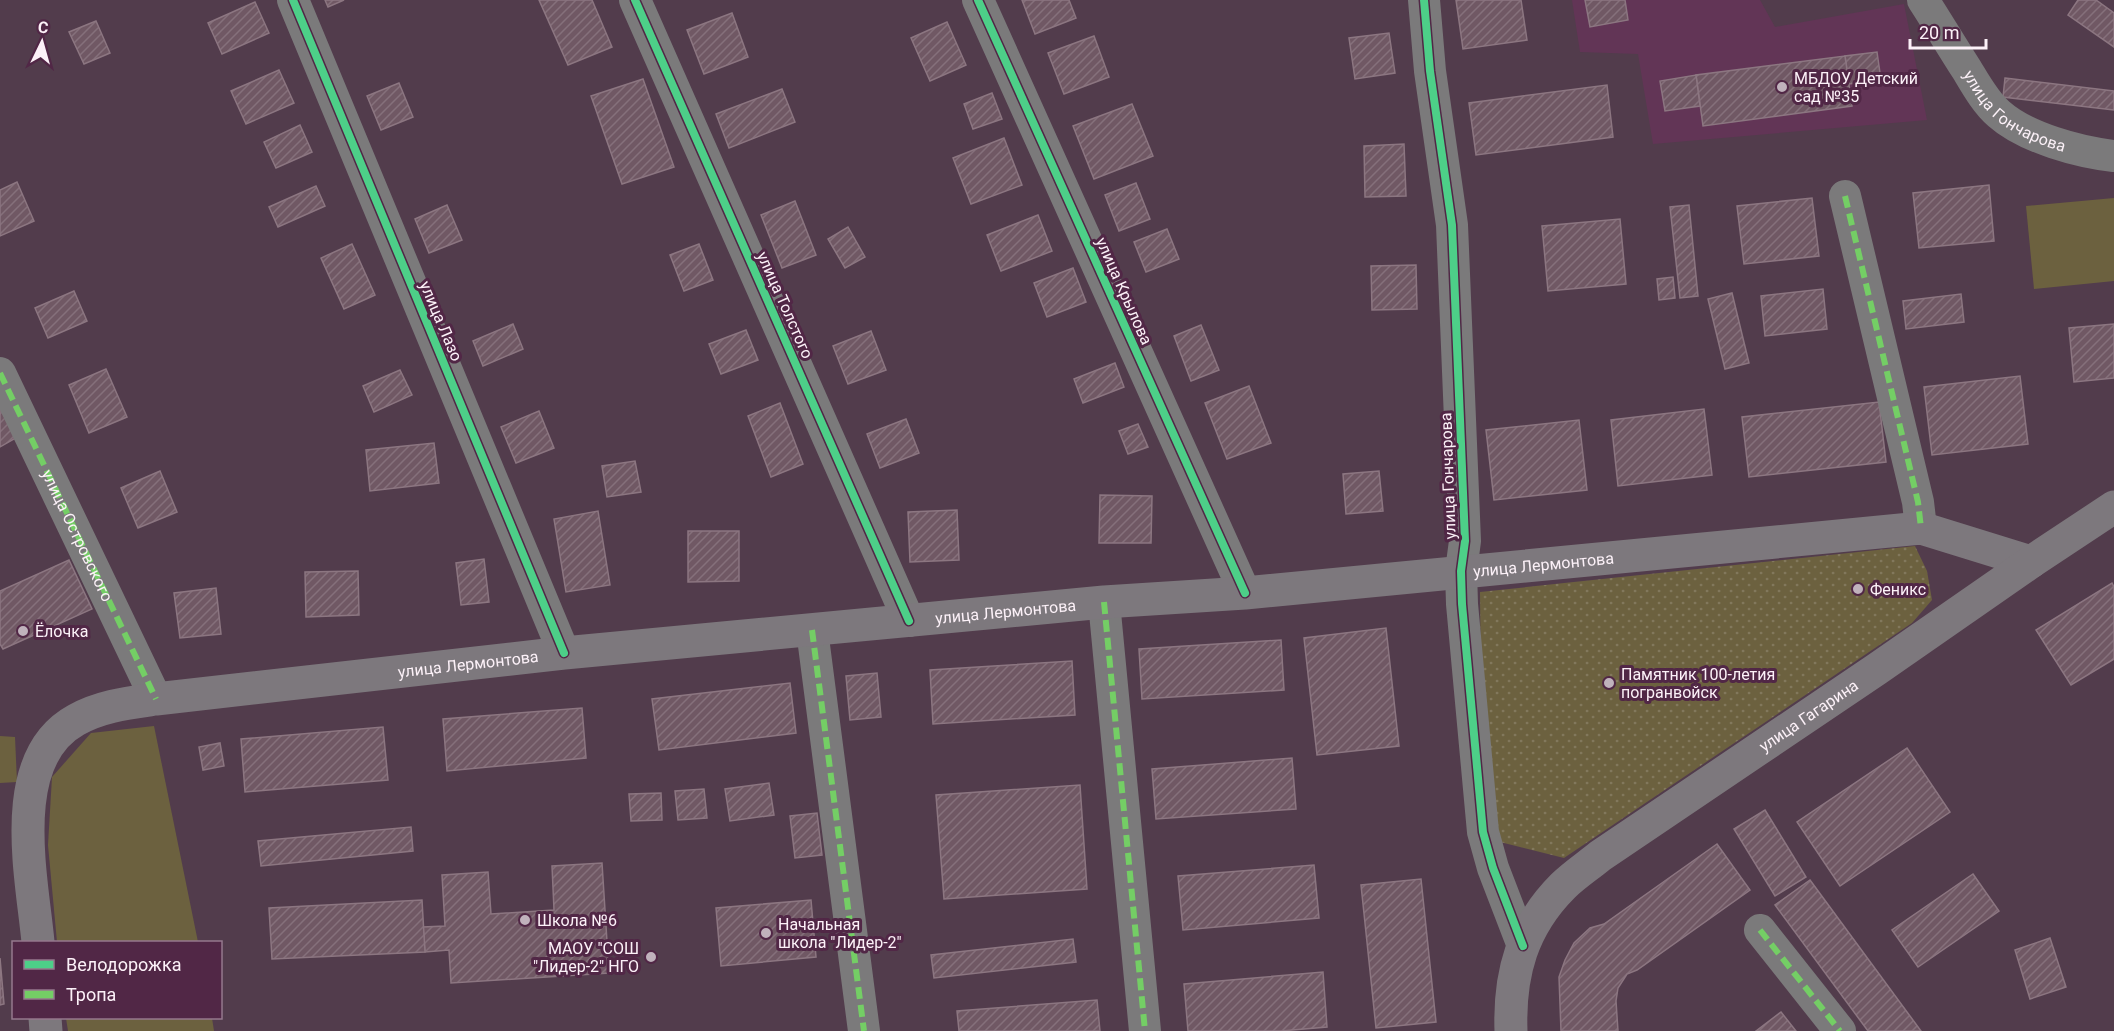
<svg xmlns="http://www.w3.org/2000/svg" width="2114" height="1031" viewBox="0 0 2114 1031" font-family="Roboto,sans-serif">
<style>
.built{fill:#623556}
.grass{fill:#6c613f}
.park{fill:url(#park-dots)}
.building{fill:url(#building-hatch);stroke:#8c7681;stroke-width:1.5}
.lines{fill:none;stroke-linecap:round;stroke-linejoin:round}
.minor{stroke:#7b7a7b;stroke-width:32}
.major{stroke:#7d787d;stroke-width:33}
.quiet{stroke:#74ce65;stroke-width:6;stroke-dasharray:12 6;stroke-linecap:butt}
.cycleway-casing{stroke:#512746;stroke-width:11}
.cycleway{stroke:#4dcf88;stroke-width:8}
.poi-dot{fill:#c0b2bc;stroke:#512746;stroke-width:2}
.labels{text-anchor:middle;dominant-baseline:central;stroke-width:6;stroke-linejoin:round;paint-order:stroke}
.poi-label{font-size:16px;fill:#fcf1f8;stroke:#512746;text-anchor:start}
.street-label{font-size:16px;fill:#fcf1f8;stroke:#512746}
</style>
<defs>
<pattern id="park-dots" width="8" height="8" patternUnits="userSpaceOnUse" patternTransform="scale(1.5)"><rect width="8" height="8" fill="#6c613f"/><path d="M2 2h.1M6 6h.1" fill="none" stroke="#82785c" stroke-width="1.8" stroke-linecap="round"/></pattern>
<pattern id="building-hatch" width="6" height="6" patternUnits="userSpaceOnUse" patternTransform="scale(1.5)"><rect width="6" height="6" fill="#705864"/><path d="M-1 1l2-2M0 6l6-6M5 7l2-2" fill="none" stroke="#85707b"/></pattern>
</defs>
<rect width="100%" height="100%" fill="#523c4c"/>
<!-- built -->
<polygon class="built" points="1572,0 1760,0 1775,27 1904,4 1927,120 1653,144 1638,54 1580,52"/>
<!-- grass -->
<g class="grass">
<polygon points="2114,198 2114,281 2034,289 2026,206"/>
<polygon points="154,726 198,942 57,942 48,845 52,777 91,733"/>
<polygon points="0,736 15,737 17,782 0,783"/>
<polygon points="66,1018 212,1018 214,1031 68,1031"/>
</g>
<!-- park -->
<polygon class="park" points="1915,546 1927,571 1932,600 1912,623 1564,858 1496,841 1481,698 1480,592"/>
<!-- building -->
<g class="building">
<polygon points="325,0 344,0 328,7"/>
<polygon points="539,0 592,0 612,47 568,65"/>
<polygon points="1022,0 1069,0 1076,18 1035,34"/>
<polygon points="1456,0 1521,0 1527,40 1463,49"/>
<polygon points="1585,0 1625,0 1628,20 1590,27"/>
<polygon points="2078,0 2096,0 2114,13 2114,47 2068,15"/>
<polygon points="255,2 269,33 222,54 208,23"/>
<polygon points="732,13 748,57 704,74 687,30"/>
<polygon points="96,21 110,53 84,64 69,32"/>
<polygon points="947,22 966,65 930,81 911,38"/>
<polygon points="1389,33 1395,73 1355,79 1349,38"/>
<polygon points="1094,36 1109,77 1064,94 1048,53"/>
<polygon points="1877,52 1881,80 1849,84 1845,56"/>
<polygon points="1845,56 1852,106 1703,126 1696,75"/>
<polygon points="279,70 294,103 246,124 231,91"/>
<polygon points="1696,75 1700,106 1665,111 1660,81"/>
<polygon points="2005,78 2114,91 2114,110 2003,97"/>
<polygon points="643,79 674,167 622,184 591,96"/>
<polygon points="399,83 413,117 381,130 367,96"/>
<polygon points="1607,85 1613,137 1476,155 1469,103"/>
<polygon points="782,89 795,122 729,148 716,114"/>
<polygon points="992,93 1002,119 973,129 964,104"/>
<polygon points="1132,104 1153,156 1094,179 1073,126"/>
<polygon points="300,125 312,152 276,168 264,142"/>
<polygon points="1004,138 1022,185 971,204 953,158"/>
<polygon points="1404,144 1406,196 1365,197 1364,146"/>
<polygon points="17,182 34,221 0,236 0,190"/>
<polygon points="1136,183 1150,219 1119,231 1105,195"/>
<polygon points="1989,185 1994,241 1919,248 1913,193"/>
<polygon points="316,186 325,206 278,227 269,207"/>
<polygon points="1812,198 1819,256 1744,264 1737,206"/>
<polygon points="795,201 816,255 782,268 761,215"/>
<polygon points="447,205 462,240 429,253 415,219"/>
<polygon points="1689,205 1698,296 1680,298 1670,207"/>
<polygon points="1038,215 1052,251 1001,271 987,235"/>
<polygon points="1620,219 1626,284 1548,291 1542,226"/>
<polygon points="848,227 865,257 845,268 828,239"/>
<polygon points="1167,229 1179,259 1146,272 1134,242"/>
<polygon points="352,244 375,295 344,309 321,258"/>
<polygon points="699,244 713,280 684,291 670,255"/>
<polygon points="1416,265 1417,309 1372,310 1371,266"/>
<polygon points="1073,268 1086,302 1047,317 1034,283"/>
<polygon points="1673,277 1675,298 1659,300 1657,279"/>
<polygon points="1823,289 1827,329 1765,336 1761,296"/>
<polygon points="74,291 87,321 48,338 35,308"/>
<polygon points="1732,293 1749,363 1725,369 1708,299"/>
<polygon points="1961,294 1964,322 1906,329 1903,301"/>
<polygon points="513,324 523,349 483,366 473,341"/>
<polygon points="2114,324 2114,378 2074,382 2069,328"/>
<polygon points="1201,325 1219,370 1191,381 1174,336"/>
<polygon points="746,330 758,360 721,374 709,344"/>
<polygon points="871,331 886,370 848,384 833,346"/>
<polygon points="1115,363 1124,387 1083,403 1074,379"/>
<polygon points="106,369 127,417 89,433 69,385"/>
<polygon points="400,370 412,395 374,412 363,386"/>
<polygon points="2020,376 2028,444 1932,455 1924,387"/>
<polygon points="1249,386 1271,443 1227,459 1205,403"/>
<polygon points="1879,402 1886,462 1749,477 1742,417"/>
<polygon points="780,403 803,464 771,477 748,416"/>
<polygon points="5,408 21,435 0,447 0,411"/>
<polygon points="1704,409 1712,475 1618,486 1611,420"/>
<polygon points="539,411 554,448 516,463 501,427"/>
<polygon points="906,419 919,453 880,468 867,434"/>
<polygon points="1579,420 1587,490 1494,500 1486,430"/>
<polygon points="1138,424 1148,447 1128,454 1119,431"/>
<polygon points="434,443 439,483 370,491 366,450"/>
<polygon points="635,461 641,492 607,497 602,466"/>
<polygon points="160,471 177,512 138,528 121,488"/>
<polygon points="1379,471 1383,511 1346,514 1343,474"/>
<polygon points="1100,495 1152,496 1151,543 1099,543"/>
<polygon points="957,510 959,560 910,562 908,512"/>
<polygon points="598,511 610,585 566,592 554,519"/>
<polygon points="688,531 739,531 739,581 688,582"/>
<polygon points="484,559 489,602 461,605 456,563"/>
<polygon points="69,560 92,609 3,649 0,644 0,591"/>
<polygon points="358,571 359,615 306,617 305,572"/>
<polygon points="2112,583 2114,587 2114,659 2071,685 2036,630"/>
<polygon points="216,588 221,634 180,638 174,593"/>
<polygon points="1386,628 1399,746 1317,755 1304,638"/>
<polygon points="1281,640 1284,690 1142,699 1139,649"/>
<polygon points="1072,661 1075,715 933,724 930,670"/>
<polygon points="877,673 881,717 850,720 846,676"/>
<polygon points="790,683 796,733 659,750 652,699"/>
<polygon points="582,708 586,758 447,771 443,719"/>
<polygon points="383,727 388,780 245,792 241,739"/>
<polygon points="220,743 224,766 203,770 199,747"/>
<polygon points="1907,748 1950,812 1840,886 1797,822"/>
<polygon points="1292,758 1296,809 1156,819 1152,769"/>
<polygon points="769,783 774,815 730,821 725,789"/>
<polygon points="1080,785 1087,889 944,899 936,795"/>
<polygon points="704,789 707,818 678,820 675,791"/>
<polygon points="661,793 662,820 631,821 629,794"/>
<polygon points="1765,810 1806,877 1775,896 1734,829"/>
<polygon points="817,813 822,855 795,858 790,816"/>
<polygon points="411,827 413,851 261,866 258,841"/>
<polygon points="1717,844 1750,890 1637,970 1627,974 1618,988 1616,1001 1618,1031 1561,1031 1559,977 1565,960 1574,943 1590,928 1604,924"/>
<polygon points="602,863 609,973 451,983 449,950 425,952 423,927 445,926 442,875 488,872 491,914 554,910 552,866"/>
<polygon points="1314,865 1319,918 1183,930 1178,876"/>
<polygon points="1973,874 1999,911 1918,967 1892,930"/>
<polygon points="1421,879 1436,1022 1376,1028 1361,885"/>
<polygon points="1810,880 1921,1031 1868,1031 1775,905"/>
<polygon points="422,900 425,952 272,959 269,908"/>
<polygon points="811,900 816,957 721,966 716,908"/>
<polygon points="2050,938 2066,987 2030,999 2015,950"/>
<polygon points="1073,939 1076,962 934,978 931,955"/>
<polygon points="0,958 4,1004 0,1005"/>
<polygon points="1323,972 1327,1027 1281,1031 1188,1031 1184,984"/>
<polygon points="1097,1000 1100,1031 959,1031 957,1011"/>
<polygon points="1781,1012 1796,1031 1756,1031"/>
</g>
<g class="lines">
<!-- minor -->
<g class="minor">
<polyline points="293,0 564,653"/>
<polyline points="635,0 909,621"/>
<polyline points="978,0 1245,593"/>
<polyline points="1424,0 1430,71 1452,225 1465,541 1461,571 1462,604 1483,832 1493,868 1523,946"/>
<path id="s1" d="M1923,0C1938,23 1952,47 1967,70C1976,85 1986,103 1999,114C2026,138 2079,152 2114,156"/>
<polyline points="1845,196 1918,502 1921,528"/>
<polyline points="0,373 156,699"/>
<polyline points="1104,602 1145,1031"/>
<polyline points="812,630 864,1031"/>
<polyline points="1760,930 1840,1031"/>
</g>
<!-- major -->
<g class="major">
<path id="s2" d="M38,942C32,877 5,759 76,720C101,706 128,703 156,699L564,653L1104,602L1245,593L1921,528L2031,562"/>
<polyline points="45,1018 46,1031"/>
<path id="s3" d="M1511,1031C1509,974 1522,927 1563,886C1574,875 1588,866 1600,856L1877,669L2031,562L2114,507"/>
</g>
<!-- quiet -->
<g class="quiet">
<polyline points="1845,196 1918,502 1921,528"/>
<path id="s4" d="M0,373L156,699"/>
<polyline points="1104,602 1145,1031"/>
<polyline points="812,630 864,1031"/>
<polyline points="1760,930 1840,1031"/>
</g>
<!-- cycleway casing -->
<g class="cycleway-casing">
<g id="cycleway">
<polyline points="293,0 564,653"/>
<polyline points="635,0 909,621"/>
<polyline points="978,0 1245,593"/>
<polyline points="1424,0 1430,71 1452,225 1465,541 1461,571 1462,604 1483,832 1493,868 1523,946"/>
</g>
</g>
<!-- cycleway -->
<use href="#cycleway" class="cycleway"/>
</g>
<!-- markers -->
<g class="poi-dot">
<circle cx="1782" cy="87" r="6"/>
<circle cx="1858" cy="589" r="6"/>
<circle cx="23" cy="631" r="6"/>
<circle cx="1609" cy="683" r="6"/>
<circle cx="525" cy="920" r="6"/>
<circle cx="766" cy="933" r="6"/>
<circle cx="651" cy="957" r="6"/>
</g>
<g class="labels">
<!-- poi labels -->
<g class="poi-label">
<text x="1794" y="78">МБДОУ Детский<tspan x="1794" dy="18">сад №35</tspan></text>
<text x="1870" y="589">Феникс</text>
<text x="35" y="631">Ёлочка</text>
<text x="1621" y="674">Памятник 100-летия<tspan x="1621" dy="18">погранвойск</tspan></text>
<text x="537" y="920">Школа №6</text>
<text x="778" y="924">Начальная<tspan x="778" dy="18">школа "Лидер-2"</tspan></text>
<text x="639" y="948" text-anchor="end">МАОУ "СОШ<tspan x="639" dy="18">"Лидер-2" НГО</tspan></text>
</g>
<!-- street labels -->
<g class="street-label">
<text stroke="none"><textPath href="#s1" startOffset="148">улица Гончарова</textPath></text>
<text transform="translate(1124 291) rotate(66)">улица Крылова</text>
<text transform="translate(785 305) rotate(66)">улица Толстого</text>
<text transform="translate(441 321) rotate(67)">улица Лазо</text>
<text transform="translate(1448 476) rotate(-92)">улица Гончарова</text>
<text stroke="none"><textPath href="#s4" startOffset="180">улица Островского</textPath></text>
<text stroke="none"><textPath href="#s2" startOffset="1716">улица Лермонтова</textPath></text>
<text stroke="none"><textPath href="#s2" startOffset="1176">улица Лермонтова</textPath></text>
<text stroke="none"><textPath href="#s2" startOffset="636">улица Лермонтова</textPath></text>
<text stroke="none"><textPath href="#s3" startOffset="458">улица Гагарина</textPath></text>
</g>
</g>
<!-- legend -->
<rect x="12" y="941" width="210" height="78" fill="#512746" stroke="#95788d" stroke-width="1.5"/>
<rect x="24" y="960" width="30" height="9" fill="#4dcf88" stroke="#95788d" stroke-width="1.5"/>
<text x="66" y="971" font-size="18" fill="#fcf1f8">Велодорожка</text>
<rect x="24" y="990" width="30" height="9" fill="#74ce65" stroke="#95788d" stroke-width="1.5"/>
<text x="66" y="1001" font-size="18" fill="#fcf1f8">Тропа</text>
<!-- north arrow -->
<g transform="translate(42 42) rotate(5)" stroke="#512746" stroke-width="4.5" paint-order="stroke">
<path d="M0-4.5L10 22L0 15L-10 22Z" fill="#fcf1f8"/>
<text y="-9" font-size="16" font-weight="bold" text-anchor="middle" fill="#fcf1f8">С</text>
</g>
<!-- scale -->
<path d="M1910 39v9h76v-9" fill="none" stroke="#fcf1f8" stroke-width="3"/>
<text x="1919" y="39" font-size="18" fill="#fcf1f8" stroke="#512746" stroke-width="4.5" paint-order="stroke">20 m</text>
</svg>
